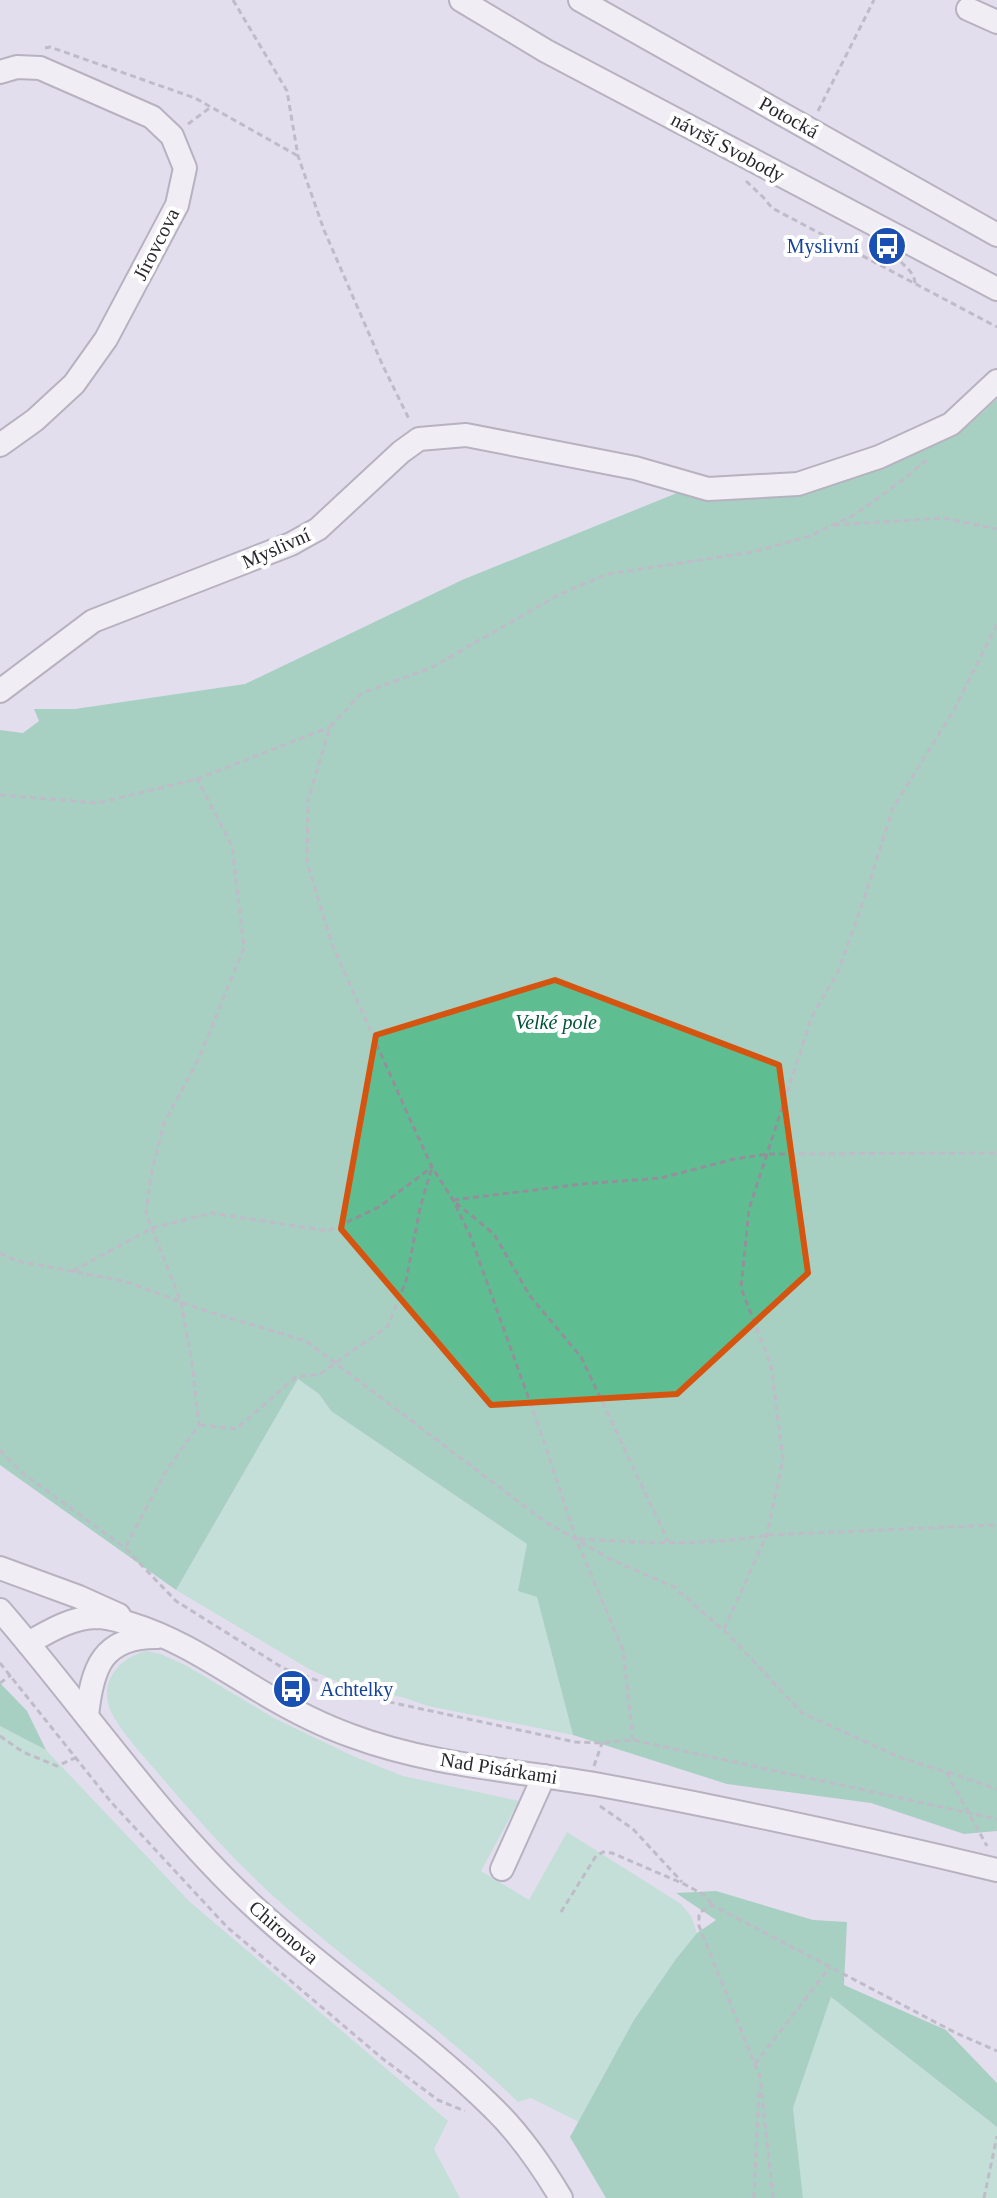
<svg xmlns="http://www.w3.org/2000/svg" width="997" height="2198" viewBox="0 0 997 2198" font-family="'Times New Roman',serif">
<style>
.green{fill:#9de0bd}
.forest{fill:#5ebe91}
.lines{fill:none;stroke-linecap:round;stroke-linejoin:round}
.minor-casing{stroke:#807b89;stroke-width:26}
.path{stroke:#93909b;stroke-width:3;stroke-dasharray:6 4;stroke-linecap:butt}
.minor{stroke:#fff;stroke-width:22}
.marked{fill:none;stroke:#d5540f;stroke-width:6;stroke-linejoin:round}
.labels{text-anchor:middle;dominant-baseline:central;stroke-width:8;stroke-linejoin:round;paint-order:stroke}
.street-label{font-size:20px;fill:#29272d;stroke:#fff}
.transit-label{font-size:20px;fill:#164399;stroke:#fff;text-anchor:end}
.park-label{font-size:20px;font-style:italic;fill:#015336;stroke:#fff}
</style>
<rect width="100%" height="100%" fill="#e3deed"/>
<!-- green -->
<g class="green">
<polygon points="298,1379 319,1394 331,1411 528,1544 519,1590 537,1596 573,1735 428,1706 405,1698 338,1682 309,1669 176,1590"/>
<path d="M146,1651L161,1654L187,1666L274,1718L353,1756L403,1776L519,1801L481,1871L529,1900L567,1832L681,1904L691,1916L697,1933C651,1992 613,2055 579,2122L531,2098L518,2102C445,2031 359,1972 282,1904C236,1863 196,1818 157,1772C144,1756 112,1723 108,1703C102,1676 123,1657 146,1651Z"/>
<polygon points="0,1726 46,1750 190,1902 448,2121 434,2149 460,2198 0,2198"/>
<polygon points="831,1997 997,2127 997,2198 803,2198 793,2108"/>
</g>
<!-- forest -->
<g class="forest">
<polygon points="997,399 997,1831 964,1834 871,1803 727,1784 573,1735 537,1597 518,1591 527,1544 331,1411 319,1394 298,1379 176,1590 0,1465 0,730 23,733 39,721 34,709 75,709 245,684 462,580 677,493 714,498 874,469 961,432"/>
<polygon points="0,1683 27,1711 46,1750 0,1726"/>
<polygon points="716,1891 813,1920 847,1922 844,1985 946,2030 997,2083 997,2127 831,1997 793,2108 803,2198 606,2198 570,2137 634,2020 676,1959 697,1933 716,1920 676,1893"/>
</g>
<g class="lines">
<!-- minor casing -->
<g class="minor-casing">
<g id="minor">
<polyline points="461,0 546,51 997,289"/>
<polyline points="580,0 997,235"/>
<polyline points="968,9 997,22"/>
<polyline points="0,72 17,67 40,68 152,117 172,136 185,168 177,205 106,339 74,384 35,420 0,445"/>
<polyline points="0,691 93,621 291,544 318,529 401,452 419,439 466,435 635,468 708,489 798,484 879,457 951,424 997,381"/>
<polyline points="0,1568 79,1597 119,1615"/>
<path d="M0,1610C84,1707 157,1816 251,1904C328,1976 417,2033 492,2107C519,2133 542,2166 561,2198"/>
<path d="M28,1643C50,1631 70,1618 96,1617C108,1617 120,1621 131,1624C180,1639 221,1668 265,1694C292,1710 321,1725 352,1736C429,1765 514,1770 595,1784C730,1809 864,1838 997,1870"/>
<path d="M87,1716C92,1668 102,1636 158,1637"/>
<polyline points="502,1869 544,1776"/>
</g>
</g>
<!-- path -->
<g class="path">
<polyline points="233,0 287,91 298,156 324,230 383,366 410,421"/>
<polyline points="45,48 50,47 195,98 298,156"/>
<polyline points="818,111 874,0"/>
<polyline points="188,124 211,107"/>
<polyline points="746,181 764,198 772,208 997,327"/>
<path d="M901,262C907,268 915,274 915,284"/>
<polyline points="834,525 944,518 997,529"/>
<polyline points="0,795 98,803 197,779 330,727"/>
<polyline points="453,1200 582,1184 661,1178 734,1159 768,1154 997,1153"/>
<polyline points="456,1203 494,1234 530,1296 581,1357 668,1541"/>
<polyline points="0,1253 17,1261 124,1281 206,1311 306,1341 544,1521 612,1560 674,1587 731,1637 802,1713 899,1757 946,1772 987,1846"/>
<polyline points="73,1271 152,1228 212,1213 328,1231 379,1207 432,1167"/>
<polyline points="200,1425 236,1429 296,1377 320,1374 388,1326 406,1281 420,1208 432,1167"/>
<polyline points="0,1450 21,1472 125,1548 176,1601 283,1668 335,1687 380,1700 575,1742 602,1743 633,1740 997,1819"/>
<path d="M579,1539C642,1543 705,1546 767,1535L997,1525"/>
<polyline points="126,1546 166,1471 199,1425 192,1363 181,1302 146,1213 151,1175 164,1123 198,1060 244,948 232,846 197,779"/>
<polyline points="724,1629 767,1535 783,1459 771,1365 741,1288 749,1209 812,1016 838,972 865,896 893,808 954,710 997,624"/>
<polyline points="0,1663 111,1802 227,1927 383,2059 438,2100 465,2111"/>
<polyline points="0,1683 11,1675"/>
<polyline points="0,1736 23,1752 57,1766 77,1757"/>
<polyline points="633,1740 623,1650 576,1539 540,1430 470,1235 453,1200 432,1167 409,1117 332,944 307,862 308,800 330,727 362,693 431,668 560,594 608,574 753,552 810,536 856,514 900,482 928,459"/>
<polyline points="594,1766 602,1743"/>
<polyline points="948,1772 997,1789"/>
<polyline points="600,1806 633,1829 682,1882"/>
<polyline points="561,1912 596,1856 603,1852 612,1853 684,1884 706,1896 712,1905"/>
<polyline points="755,2064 830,1967"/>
<polyline points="754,2198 759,2089"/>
<polyline points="773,2198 760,2077 699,1926 699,1913 712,1905 956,2033 997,2051"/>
<polyline points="984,2198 997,2136"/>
</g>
<!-- minor -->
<use href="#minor" class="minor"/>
</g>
<!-- marked area -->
<path d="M0 0H997V2198H0ZM555,980L779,1065L808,1273L677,1394L491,1405L341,1229L376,1035Z" fill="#e3deed" fill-opacity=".55" fill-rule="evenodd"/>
<path class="marked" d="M555,980L779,1065L808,1273L677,1394L491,1405L341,1229L376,1035Z"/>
<!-- icons -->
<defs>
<g id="bus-disc" transform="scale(2)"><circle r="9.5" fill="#1a4fb4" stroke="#fff"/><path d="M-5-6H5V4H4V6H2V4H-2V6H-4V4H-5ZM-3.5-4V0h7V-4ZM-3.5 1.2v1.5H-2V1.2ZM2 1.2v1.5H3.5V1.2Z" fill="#fff"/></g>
</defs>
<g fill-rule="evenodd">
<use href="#bus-disc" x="887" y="246"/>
<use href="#bus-disc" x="292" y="1689"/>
</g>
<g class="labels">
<!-- street labels -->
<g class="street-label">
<text transform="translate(789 117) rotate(29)">Potocká</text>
<text transform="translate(728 147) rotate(28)">návrší Svobody</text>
<text transform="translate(156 244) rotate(-63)">Jírovcova</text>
<text transform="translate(276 548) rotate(-24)">Myslivní</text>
<text transform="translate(499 1768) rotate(9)">Nad Pisárkami</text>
<text transform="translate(284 1932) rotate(41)">Chironova</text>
</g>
<!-- transit labels -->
<g class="transit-label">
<text x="859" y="246">Myslivní</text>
<text x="320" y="1689" text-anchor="start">Achtelky</text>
</g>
<!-- park labels -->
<g class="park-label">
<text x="556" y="1022">Velké pole</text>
</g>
</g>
</svg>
